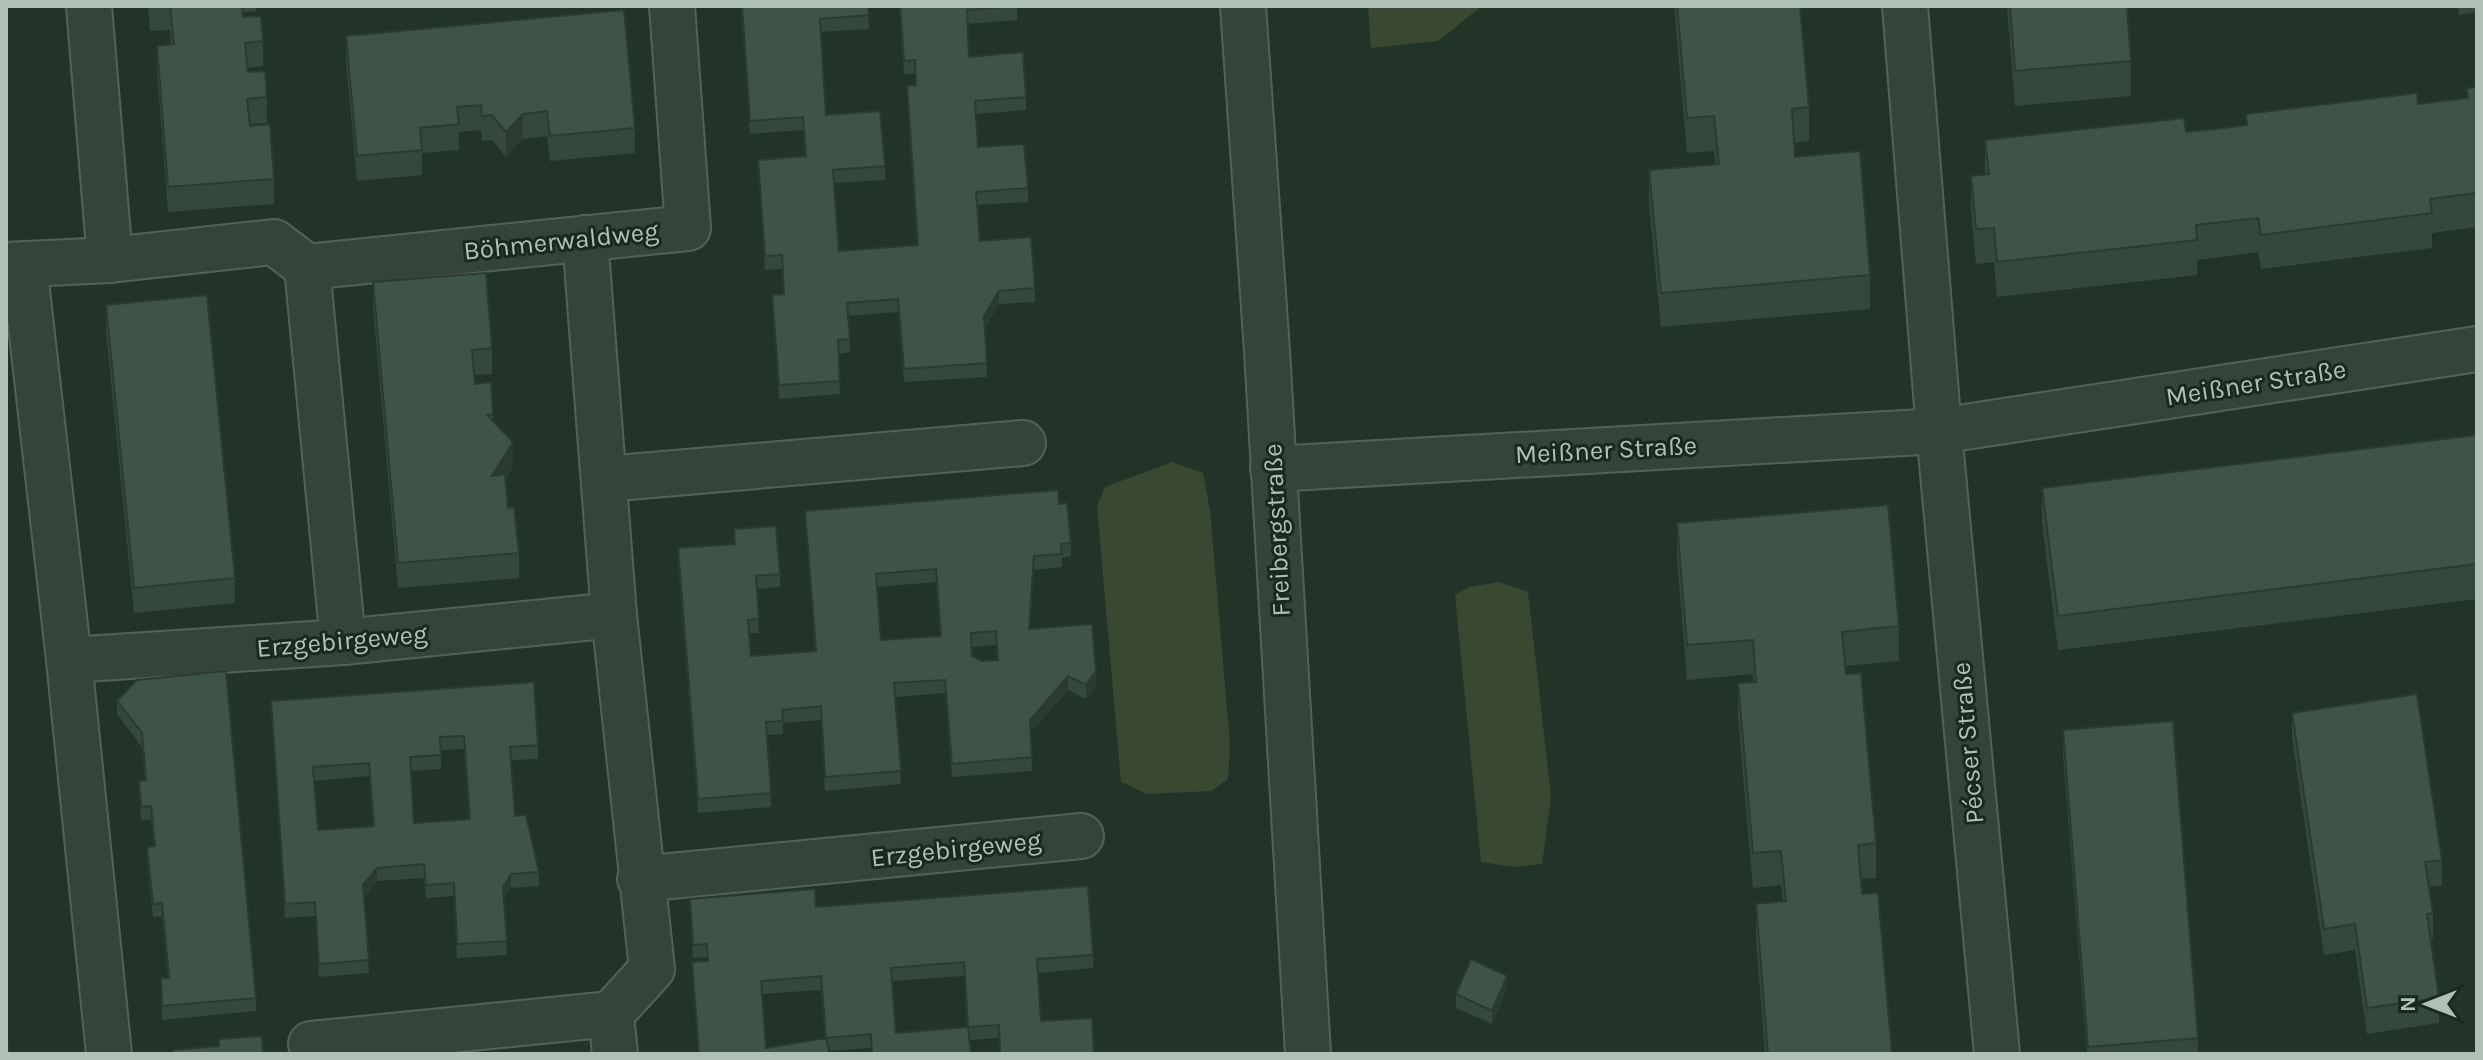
<svg xmlns="http://www.w3.org/2000/svg" width="2483" height="1060" viewBox="0 0 2483 1060" font-family="Karla,sans-serif">
<style>
.green{fill:#3a4731}
.lines{fill:none;stroke-linecap:round;stroke-linejoin:round}
.street-casing{stroke:#526259;stroke-width:48}
.street{stroke:#35443b;stroke-width:44}
.wall{fill:#35483d;fill-rule:evenodd}
.shaded-wall{fill:#2b3b32}
.building{fill:#3e5447;stroke:#2b3b32;stroke-width:2;fill-rule:evenodd}
.labels{text-anchor:middle;dominant-baseline:central;stroke-width:6;stroke-linejoin:round;paint-order:stroke}
.street-label{font-size:26px;fill:#afc1b7;stroke:#1a2920}
</style>
<rect width="100%" height="100%" fill="#223428"/>
<!-- green -->
<g class="green">
<polygon points="1368,6 1482,6 1438,41 1371,48"/>
<polygon points="1172,462 1203,473 1210,510 1230,744 1228,779 1211,791 1147,794 1121,782 1097,506 1105,487"/>
<polygon points="1499,582 1528,592 1551,797 1542,864 1514,867 1481,862 1455,595 1469,587"/>
</g>
<g class="lines">
<!-- street casing -->
<g class="street-casing">
<g id="street">
<polyline points="89,6 110,260"/>
<polyline points="1243,6 1267,351 1308,1054"/>
<polyline points="1905,6 1939,431 1997,1054"/>
<polyline points="24,264 69,660 109,1054"/>
<polyline points="6,265 110,260 274,242 307,267 688,228 672,6"/>
<polyline points="307,267 343,642"/>
<polyline points="1273,469 1939,431 2477,349"/>
<polyline points="605,479 1023,443"/>
<polyline points="614,615 652,969 611,1014 615,1054"/>
<polyline points="69,660 343,642 614,615 585,238"/>
<polyline points="640,879 1081,836"/>
<polyline points="311,1044 611,1014"/>
</g>
</g>
<!-- street -->
<use href="#street" class="street"/>
</g>
<!-- wall -->
<g class="wall">
<polygon points="148,6 256,6 256,11 242,12 243,17 263,41 263,66 247,68 248,72 267,97 267,123 250,124 274,179 274,204 168,212 157,71 157,46 171,44 170,30 150,31"/>
<polygon points="741,6 868,6 869,29 820,32 826,115 885,166 885,180 834,183 839,251 917,245 907,99 907,86 916,85 915,74 904,74 899,6 1017,6 1017,20 967,24 969,57 1026,97 1026,110 976,114 978,147 1028,188 1028,202 977,205 980,241 1035,288 1035,302 999,304 985,328 987,377 904,382 898,312 848,316 850,352 838,354 840,394 779,399 772,295 784,294 782,269 765,270 758,160 805,156 803,130 750,134"/>
<polygon points="1674,6 1800,6 1809,107 1809,141 1794,143 1795,157 1870,275 1870,309 1661,327 1649,205 1649,170 1715,164 1714,151 1687,153"/>
<polygon points="2007,6 2127,6 2131,61 2131,96 2015,106"/>
<polygon points="2458,6 2477,6 2477,12 2459,15"/>
<polygon points="346,36 635,128 635,153 550,161 547,136 523,139 506,157 492,140 482,141 481,130 459,132 459,150 422,153 422,175 357,181 346,61"/>
<polygon points="2477,87 2477,227 2432,233 2432,248 2261,269 2258,252 2197,260 2197,275 1997,297 1994,262 1976,264 1971,210 1971,176 1985,174 1985,140 2186,132 2246,125 2246,114 2418,104 2467,98 2467,88"/>
<polygon points="373,282 492,348 492,374 474,375 475,384 493,414 493,422 513,467 505,480 508,508 519,553 519,578 398,588 373,307"/>
<polygon points="106,305 235,578 235,603 134,613 106,331"/>
<polygon points="2477,435 2477,599 2058,650 2042,523 2042,488"/>
<path d="M1059,504L1071,543V556L1062,558V567L1034,570L1030,629L1096,684L1086,699L1068,690L1031,732L1032,771L952,777L945,693L896,697L901,784L825,791L821,720L783,723V734L767,735L771,807L698,813L678,562V548L734,544V529L780,574V587L757,589L759,633H750L751,656L815,651L805,511ZM936,582L940,636L881,640L877,587ZM996,645L997,660L982,661L972,656V647Z"/>
<polygon points="1677,523 1899,626 1899,661 1845,666 1876,843 1876,878 1861,879 1862,894 1892,1054 1765,1054 1756,938 1756,904 1783,902 1781,885 1753,888 1738,718 1738,683 1753,682 1753,674 1687,680 1677,558"/>
<polygon points="137,680 256,998 256,1011 162,1020 161,978 168,978 162,916 153,917 147,860 147,847 154,846 151,819 141,821 139,781 145,780 142,747 117,714 117,701"/>
<path d="M271,701L538,745V759L511,760L515,816L539,872V886L511,888L504,899L507,955L457,958L454,896L426,898L424,878L377,881L364,898L369,973L319,977L315,916L285,918ZM464,749L469,819L414,823L411,771L441,769V750ZM369,776L373,826L318,830L314,781Z"/>
<polygon points="2292,713 2442,860 2442,885 2429,887 2433,913 2433,938 2431,939 2439,998 2439,1023 2367,1034 2355,950 2324,955 2292,738"/>
<polygon points="2063,730 2198,1038 2198,1054 2087,1054 2063,755"/>
<path d="M690,899L816,907L1093,955V968L1038,973L1041,1021L1094,1054H1000L999,1038L970,1040L971,1054H871V1048L829,1051L830,1054H698L692,962L707,961V957L693,958ZM964,976L967,1027L896,1033L892,981ZM821,990L825,1038L766,1048L762,994Z"/>
<polygon points="1507,989 1492,1024 1456,1008 1456,994"/>
</g>
<!-- shaded-wall -->
<g class="shaded-wall">
<polygon points="523,114 523,139 506,157 506,132"/>
<polygon points="999,291 999,304 984,330 984,316"/>
<polygon points="513,442 513,467 492,501 492,476"/>
<polygon points="1096,671 1096,684 1086,699 1086,685"/>
<polygon points="1068,676 1068,690 1030,733 1030,720"/>
<polygon points="377,868 377,881 363,899 363,885"/>
<polygon points="511,874 511,888 503,901 503,887"/>
<polygon points="1507,976 1507,989 1492,1024 1492,1011"/>
</g>
<!-- building -->
<g class="building">
<polygon points="170,6 242,6 243,17 261,16 263,41 245,43 248,72 265,71 267,97 247,99 250,126 270,124 274,179 168,187 157,46 174,44"/>
<polygon points="742,6 868,6 869,15 820,19 826,115 880,111 885,166 833,170 839,251 918,245 907,86 916,85 915,60 904,61 900,6 1017,6 967,10 969,57 1023,52 1026,97 975,101 978,147 1024,144 1028,188 976,192 980,241 1031,237 1035,288 999,291 984,316 987,363 904,369 898,299 847,303 850,339 838,340 840,381 779,385 772,295 784,294 782,255 765,256 758,160 806,156 803,117 750,121"/>
<polygon points="1677,6 1800,6 1809,107 1792,109 1795,157 1860,151 1870,275 1661,293 1649,170 1719,164 1714,116 1687,118"/>
<polygon points="2010,6 2127,6 2131,61 2015,71"/>
<polygon points="624,10 635,128 550,136 547,111 523,114 506,132 492,115 482,116 481,105 457,107 459,124 420,128 422,150 357,156 346,36"/>
<polygon points="2477,87 2477,193 2430,199 2432,213 2261,235 2258,218 2196,225 2197,240 1997,262 1994,228 1976,229 1971,176 1989,174 1985,140 2184,118 2186,132 2216,129 2247,125 2246,114 2417,93 2418,104 2468,98 2467,88"/>
<polygon points="486,273 492,348 472,350 475,384 491,382 493,414 487,415 513,442 492,476 505,474 508,508 514,507 519,553 398,563 373,282"/>
<polygon points="207,295 235,578 134,588 106,305"/>
<polygon points="2477,435 2477,564 2058,616 2042,488"/>
<path d="M1058,490L1059,504L1067,503L1071,543L1061,544L1062,554L1034,556L1029,629L1092,624L1096,671L1086,685L1068,676L1030,720L1032,757L952,764L945,680L894,683L901,771L825,777L821,706L782,710L783,721L766,722L771,793L698,799L678,548L735,544L734,529L776,526L780,574L756,576L759,619L748,620L751,656L816,651L805,511ZM936,569L941,636L881,640L876,574ZM996,631L998,660L982,661L972,656L971,633Z"/>
<polygon points="1888,505 1899,626 1842,632 1846,674 1861,673 1876,843 1858,845 1862,894 1878,893 1892,1054 1768,1054 1756,904 1786,901 1781,851 1753,853 1738,683 1756,682 1753,640 1687,645 1677,523"/>
<polygon points="226,671 256,998 162,1006 161,978 169,978 162,903 153,904 147,847 155,846 151,806 141,807 139,781 146,780 142,733 117,701 137,680"/>
<path d="M534,682L538,745L510,747L515,816L526,815L539,872L511,874L503,887L507,941L457,944L454,883L426,885L424,864L377,868L363,885L369,960L319,964L315,902L285,904L271,701ZM464,736L470,819L414,823L410,757L441,755L440,737ZM369,763L374,826L318,830L313,767Z"/>
<polygon points="2417,694 2442,860 2425,862 2433,913 2427,914 2439,998 2367,1008 2355,924 2324,929 2292,713"/>
<polygon points="2173,721 2198,1038 2088,1047 2063,730"/>
<path d="M1088,886L1093,955L1037,959L1041,1021L1092,1018L1094,1054H1000L999,1025L968,1027L971,1054H872L871,1034L826,1038L830,1054H699L692,962L708,961L707,944L693,945L690,899L815,889L816,907ZM964,962L968,1027L896,1033L891,968ZM821,976L826,1038L766,1048L761,981Z"/>
<polygon points="1471,959 1507,976 1492,1011 1456,994"/>
<polygon points="6,1029 9,1054 6,1054"/>
<polygon points="262,1036 263,1054 173,1054 173,1050 219,1046 219,1039"/>
</g>
<g class="labels">
<!-- street labels -->
<g class="street-label">
<text transform="translate(561 241) rotate(-6)">Böhmerwaldweg</text>
<text transform="translate(2256 383) rotate(-9)">Meißner Straße</text>
<text transform="translate(1606 450) rotate(-3)">Meißner Straße</text>
<text transform="translate(1277 530) rotate(-93)">Freibergstraße</text>
<text transform="translate(342 641) rotate(-5)">Erzgebirgeweg</text>
<text transform="translate(1968 743) rotate(-95)">Pécser Straße</text>
<text transform="translate(956 849) rotate(-6)">Erzgebirgeweg</text>
</g>
</g>
<!-- border -->
<rect width="2483" height="1060" fill="none" stroke="#afc1b7" stroke-width="16"/>
<!-- north arrow -->
<g transform="translate(2427 1004) rotate(270)" stroke="#1a2920" stroke-width="6" paint-order="stroke">
<path d="M0-6L14 30L0 20L-14 30Z" fill="#afc1b7"/>
<text y="-12" font-size="22" font-weight="bold" text-anchor="middle" fill="#afc1b7">N</text>
</g>
</svg>
